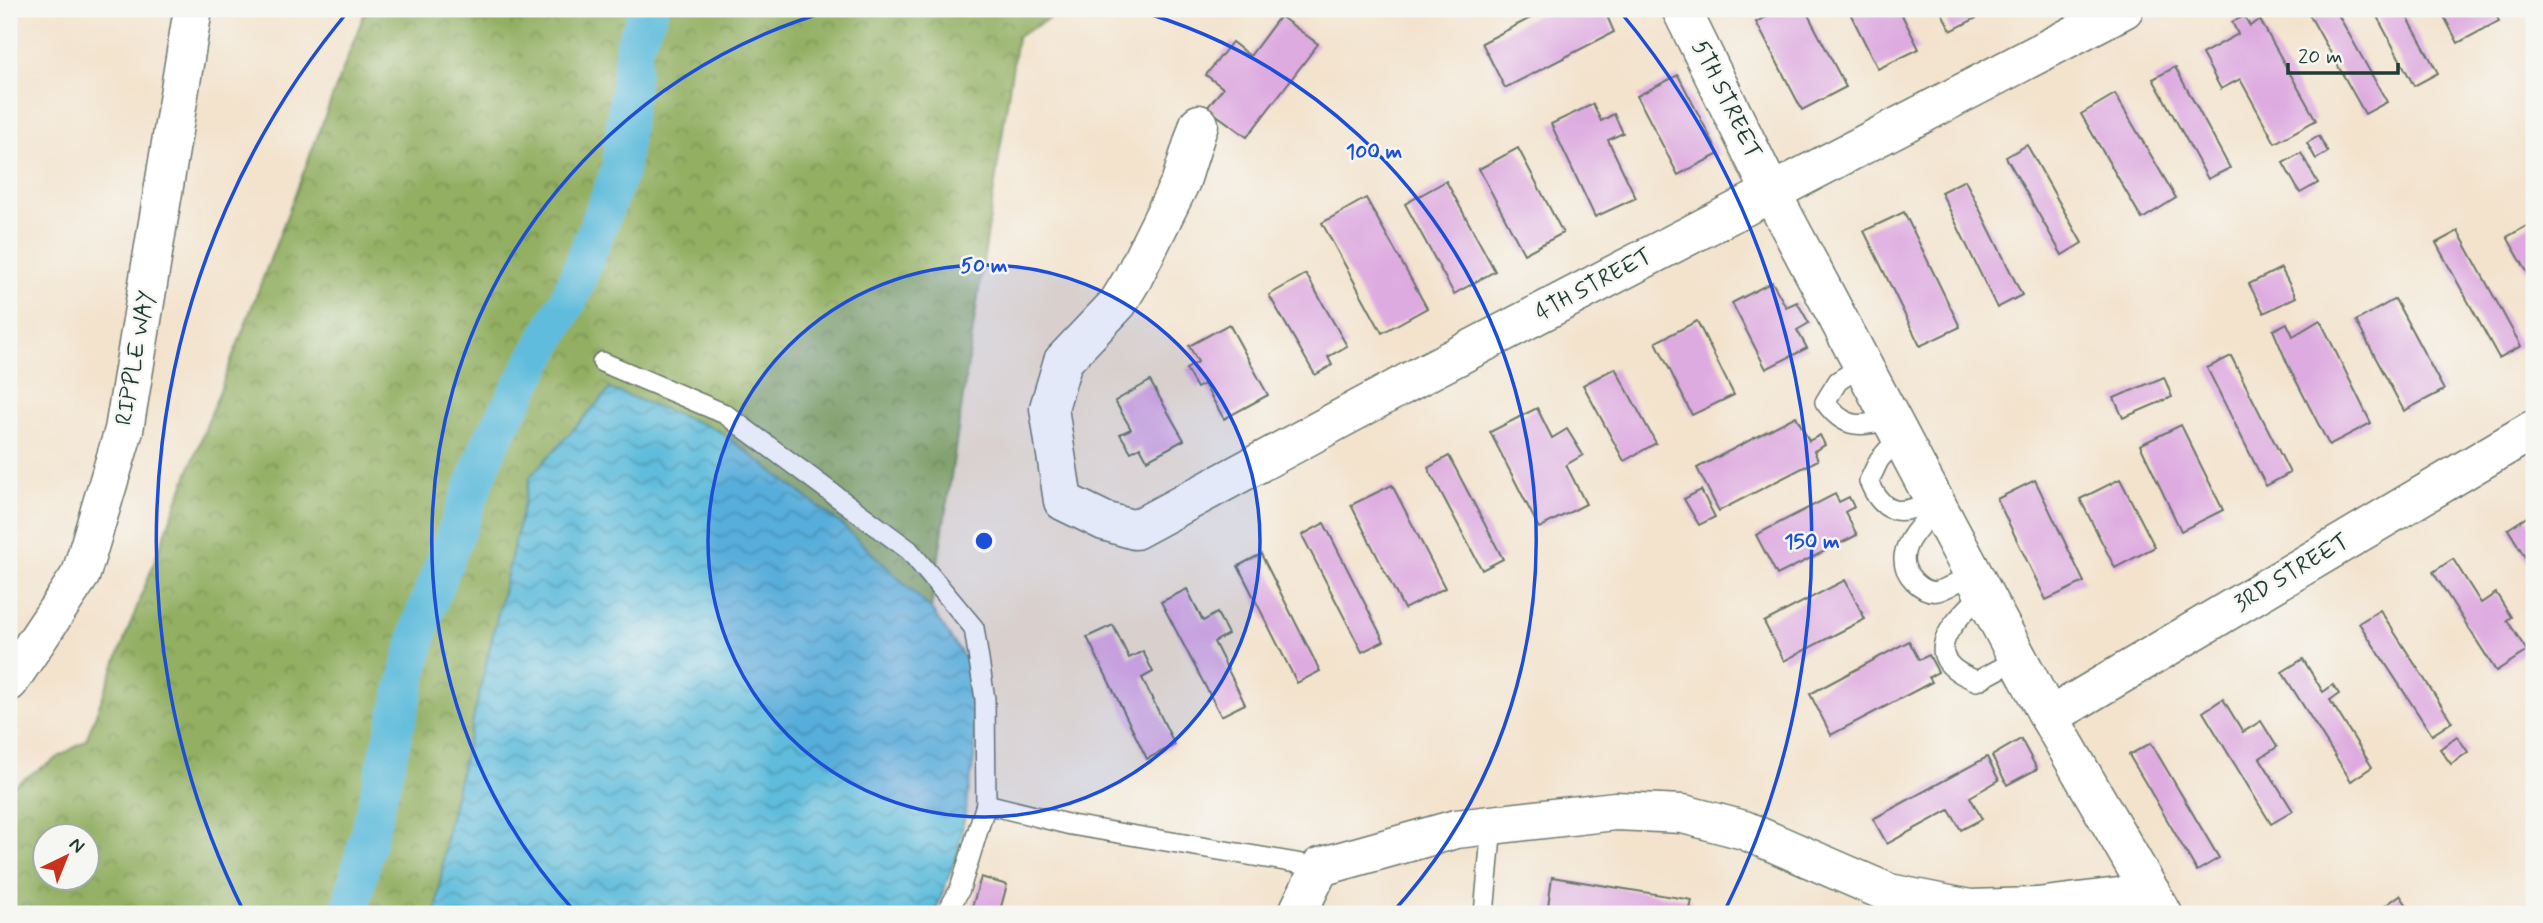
<svg xmlns="http://www.w3.org/2000/svg" width="2543" height="923" viewBox="0 0 2543 923" font-family="Mynerve,sans-serif">
<style>
.forest{fill:url(#forest-crowns);stroke:#58764b;stroke-width:2;fill-rule:evenodd}
.water{fill:url(#water-waves);stroke:#3e7c88;stroke-width:2}
.lines{fill:none;stroke-linecap:round;stroke-linejoin:round}
.canal{stroke:#5ebcdc;stroke-width:38}
.building{fill:#deabe0}
.lane-casing{stroke:#69776a;stroke-width:22}
.street-casing{stroke:#69776a;stroke-width:41}
.lane{stroke:#fff;stroke-width:19}
.street{stroke:#fff;stroke-width:38}
.ring{fill:none;stroke:#1d4ed8;stroke-width:3.5}
.labels{text-anchor:middle;dominant-baseline:central;stroke-width:5;stroke-linejoin:round;paint-order:stroke}
.street-label{font-size:23px;fill:#1f3d34;stroke:#f6f6f2}
.centre{fill:#1d4ed8;stroke:#f6f6f2;stroke-width:3.5}
.ring-label{font-size:21px;text-anchor:middle;font-weight:bold;fill:#1d4ed8;stroke:#f6f6f2;stroke-width:5;stroke-linejoin:round;paint-order:stroke}
</style>
<defs>
<pattern id="forest-crowns" width="20" height="18" patternUnits="userSpaceOnUse" patternTransform="scale(1.75)"><rect width="20" height="18" fill="#92af62"/><path d="M2 6a3 3 0 1 1 6 0M12 15a3 3 0 1 1 6 0" fill="none" stroke="#779052"/></pattern>
<pattern id="water-waves" width="16" height="10" patternUnits="userSpaceOnUse" patternTransform="scale(1.75)"><rect width="16" height="10" fill="#5ebcdc"/><path d="M0 5q4-4 8 0t8 0" fill="none" stroke="#4d9ab3"/></pattern>
</defs>
<rect width="100%" height="100%" fill="#f6f6f2"/>
<filter id="ink" filterUnits="userSpaceOnUse"><feTurbulence type="fractalNoise" baseFrequency=".0143" numOctaves="2"/><feDisplacementMap in="SourceGraphic" scale="14" xChannelSelector="R" yChannelSelector="G"/><feConvolveMatrix kernelMatrix="1 2 1 2 8 2 1 2 1" color-interpolation-filters="sRGB"/></filter>
<filter id="wash" filterUnits="userSpaceOnUse"><feTurbulence type="fractalNoise" baseFrequency=".00686" numOctaves="4" result="noise"/><feDisplacementMap in="SourceGraphic" scale="28" xChannelSelector="R" yChannelSelector="G"/><feGaussianBlur stdDeviation="1.57" result="paint"/><feColorMatrix in="noise" values="0 0 0 0 0 0 0 0 0 0 0 0 0 0 0 0 0 1.4 0 .05"/><feComposite in="paint" operator="in"/></filter>
<g filter="url(#wash)">
<rect width="100%" height="100%" fill="#f3e3cd"/>
<!-- forest -->
<path class="forest" d="M366,9H1066L1017,37L931,609L841,524L718,430L530,477L448,826L436,914H9V788L86,740ZM46,836H88V878H46Z"/>
<!-- water -->
<polygon class="water" points="610,389 718,430 841,524 931,609 973,670 975,753 959,849 935,914 436,914 448,826 530,477"/>
<g class="lines">
<!-- canal -->
<polyline class="canal" points="349,914 422,620 489,446 570,297 620,170 634,45 650,9"/>
</g>
<g id="blocks">
<!-- building -->
<g class="building">
<polygon points="1548,9 1604,9 1614,32 1505,88 1482,43"/>
<polygon points="1782,9 1805,9 1846,87 1802,110 1756,22"/>
<polygon points="1848,9 1899,9 1919,49 1878,69"/>
<polygon points="1940,9 1986,9 1988,12 1951,31"/>
<polygon points="2306,9 2335,9 2387,102 2365,114"/>
<polygon points="2373,9 2403,9 2438,73 2414,86"/>
<polygon points="2440,9 2493,9 2499,21 2458,43"/>
<polygon points="1280,16 1318,44 1247,137 1207,108 1223,88 1206,75 1232,42 1250,56"/>
<polygon points="2244,16 2250,26 2260,20 2316,120 2275,143 2240,79 2221,89 2202,54 2238,34 2232,22"/>
<polygon points="2175,67 2230,168 2208,179 2153,79"/>
<polygon points="1678,75 1719,154 1678,175 1637,96"/>
<polygon points="2115,94 2176,198 2142,219 2081,114"/>
<polygon points="1593,104 1601,121 1614,114 1623,133 1608,140 1636,198 1595,217 1551,124"/>
<polygon points="2319,136 2328,152 2316,159 2307,143"/>
<polygon points="2027,145 2082,243 2062,255 2006,157"/>
<polygon points="1518,148 1563,233 1524,254 1479,169"/>
<polygon points="2301,153 2318,183 2300,193 2283,163"/>
<polygon points="1965,180 2022,295 1997,308 1941,192"/>
<polygon points="1446,181 1495,271 1454,294 1405,204"/>
<polygon points="1366,198 1427,308 1382,333 1322,223"/>
<polygon points="1904,212 1960,327 1920,346 1864,231"/>
<polygon points="2534,222 2534,284 2507,237"/>
<polygon points="2458,231 2521,346 2499,358 2436,243"/>
<polygon points="2281,268 2296,297 2264,313 2249,284"/>
<polygon points="1306,274 1347,346 1328,357 1332,365 1315,375 1269,295"/>
<polygon points="1772,282 1786,307 1797,302 1809,323 1797,330 1807,348 1766,369 1732,303"/>
<polygon points="2395,299 2444,390 2404,411 2356,321"/>
<polygon points="2320,320 2371,423 2329,445 2288,365 2273,330 2287,323 2293,336"/>
<polygon points="1697,321 1734,395 1692,415 1656,342"/>
<polygon points="1229,324 1268,395 1224,419 1204,384 1197,388 1186,369 1198,362 1189,346"/>
<polygon points="2231,356 2290,473 2266,486 2207,368"/>
<polygon points="1615,368 1656,443 1624,461 1583,385"/>
<polygon points="2164,377 2172,397 2123,418 2114,398"/>
<polygon points="1150,381 1184,440 1147,460 1140,447 1131,452 1120,434 1131,429 1115,401"/>
<polygon points="1537,408 1552,438 1567,429 1583,455 1566,465 1586,504 1539,528 1490,432"/>
<polygon points="1796,416 1809,441 1820,435 1825,445 1814,451 1818,460 1719,511 1697,468"/>
<polygon points="2181,425 2223,510 2181,531 2140,445"/>
<polygon points="1449,456 1503,559 1482,570 1428,468"/>
<polygon points="2120,479 2155,547 2115,568 2080,499"/>
<polygon points="2035,480 2084,582 2046,600 1997,499"/>
<polygon points="1392,485 1445,588 1404,609 1351,505"/>
<polygon points="1701,490 1715,517 1699,525 1684,499"/>
<polygon points="1835,494 1839,502 1849,497 1854,507 1845,512 1857,535 1777,575 1756,535"/>
<polygon points="2527,517 2534,529 2534,572 2508,529"/>
<polygon points="1324,523 1384,641 1362,652 1302,535"/>
<polygon points="1261,554 1320,671 1297,683 1238,566"/>
<polygon points="2453,559 2481,603 2496,593 2511,617 2507,620 2527,651 2496,671 2433,572"/>
<polygon points="1845,580 1865,619 1784,661 1764,622"/>
<polygon points="1187,589 1203,621 1217,613 1228,634 1214,642 1245,704 1221,716 1161,602"/>
<polygon points="2380,610 2452,722 2432,735 2359,623"/>
<polygon points="1113,625 1129,658 1143,651 1153,672 1142,678 1175,745 1147,759 1087,637"/>
<polygon points="1909,641 1919,660 1929,655 1938,672 1929,677 1932,682 1831,735 1810,694"/>
<polygon points="2303,659 2323,692 2333,685 2339,694 2330,700 2372,767 2351,781 2282,672"/>
<polygon points="2223,699 2243,732 2261,721 2277,747 2260,758 2293,811 2271,824 2203,712"/>
<polygon points="2457,736 2468,752 2451,764 2440,749"/>
<polygon points="2021,739 2037,769 2007,785 1992,756"/>
<polygon points="2151,743 2219,858 2197,871 2129,755"/>
<polygon points="1987,757 1999,780 1970,797 1982,819 1961,830 1949,810 1887,844 1873,819"/>
<polygon points="981,877 1007,885 999,914 970,914"/>
<polygon points="1552,877 1692,900 1689,914 1547,914"/>
<polygon points="2400,895 2410,910 2404,914 2385,914 2381,909"/>
</g>
</g>
</g>
<g filter="url(#ink)">
<use href="#blocks" fill-opacity="0" stroke="#69776a" stroke-width="2"/>
<g class="lines">
<!-- lane casing -->
<g class="lane-casing">
<g id="lane">
<polyline points="602,362 725,414 909,550 974,628 985,699 986,804 960,889 946,914"/>
<path d="M1863,365L1838,381L1825,402C1845,430 1861,427 1891,419"/>
<path d="M1900,436L1879,460L1869,481C1884,518 1902,515 1934,500"/>
<path d="M1938,507C1919,527 1888,554 1914,581C1920,587 1929,593 1938,591C1949,588 1962,579 1972,573"/>
<path d="M1983,593C1953,623 1914,657 1977,681L2018,659"/>
<polyline points="986,804 1071,825 1320,867"/>
<polyline points="1484,914 1492,825"/>
</g>
</g>
<!-- street casing -->
<g class="street-casing">
<g id="street">
<polyline points="1681,9 1771,192 2049,717 2163,914"/>
<polyline points="1199,124 1181,181 1133,278 1118,303 1063,361 1049,408 1063,501 1104,521 1135,530 1429,371 2124,9"/>
<polyline points="9,682 81,574 124,430 193,9"/>
<polyline points="2049,717 2534,429"/>
<polyline points="1297,914 1320,867 1456,829 1615,811 1683,814 1744,830 1889,893 1970,909 2037,907 2151,893"/>
</g>
</g>
<!-- lane -->
<use href="#lane" class="lane"/>
<!-- street -->
<use href="#street" class="street"/>
</g>
</g>
<!-- distance rings -->
<circle cx="984" cy="541" r="276" fill="#1d4ed8" fill-opacity=".12"/>
<g class="ring">
<circle cx="984" cy="541" r="276"/>
<path d="M577 914A552 552 0 0 1 836 9M1132 9A552 552 0 0 1 1391 914"/>
<path d="M243 910A828 828 0 0 1 350 9M1618 9A828 828 0 0 1 1725 910"/>
</g>
<g class="labels">
<!-- street labels -->
<g class="street-label">
<text transform="translate(1726 100) rotate(64)">5TH STREET</text>
<text transform="translate(1594 285) rotate(-28)">4TH STREET</text>
<text transform="translate(136 358) rotate(-80)">RIPPLE WAY</text>
<text transform="translate(2292 573) rotate(-31)">3RD STREET</text>
</g>
</g>
<circle cx="984" cy="541" r="10" class="centre"/>
<g class="ring-label">
<text x="1374" y="158">100 m</text>
<text x="984" y="272">50 m</text>
<text x="1812" y="548">150 m</text>
</g>
<!-- margin -->
<rect width="2543" height="923" fill="none" stroke="#f6f6f2" stroke-width="35"/>
<!-- north arrow -->
<g transform="translate(66 857) rotate(43)"><circle r="33" fill="#f6f6f2" stroke="#a0aca6" stroke-width="2"/>
<path d="M0-5L12 26L0 18L-12 26Z" fill="#c8321e"/>
<text y="-10" font-size="19" font-weight="bold" text-anchor="middle" fill="#1f3d34">N</text>
</g>
<!-- scale -->
<path d="M2288 63v10h110v-10" fill="none" stroke="#1f3d34" stroke-width="3.5"/>
<text x="2298" y="63" font-size="21" fill="#1f3d34" stroke="#f6f6f2" stroke-width="5" paint-order="stroke">20 m</text>
</svg>
